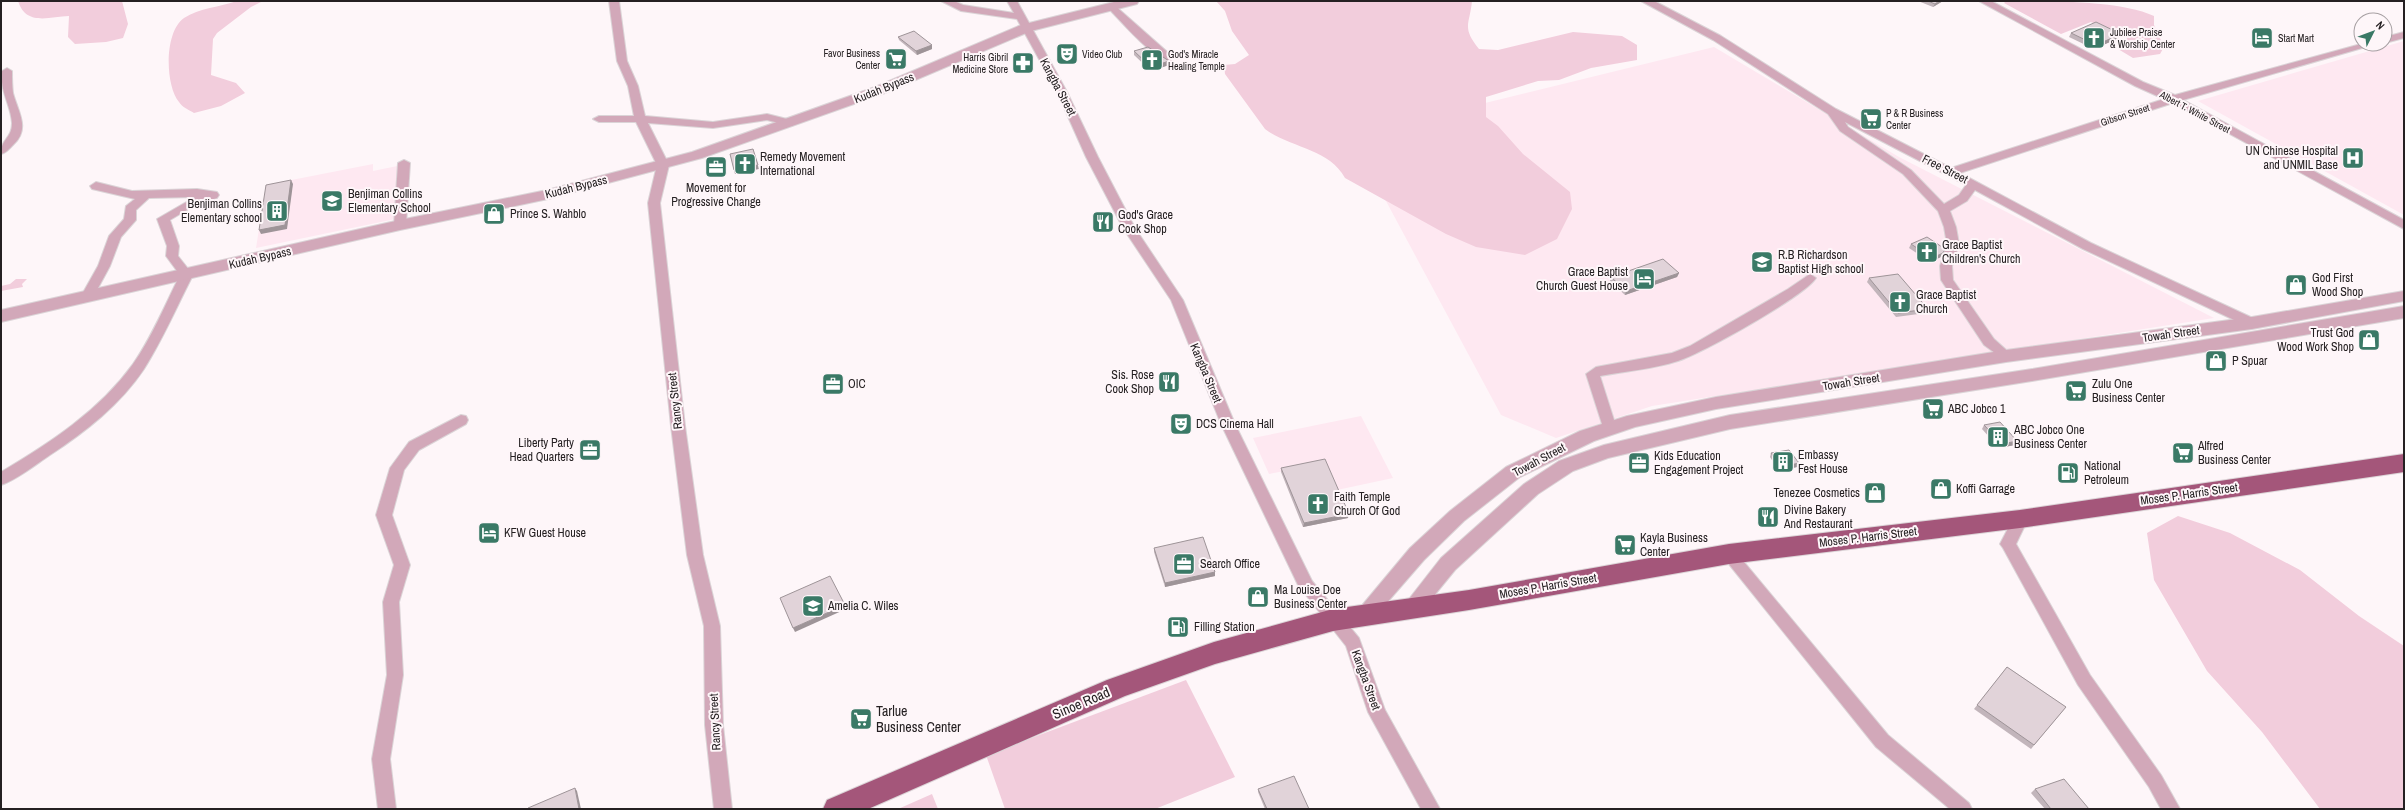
<svg xmlns="http://www.w3.org/2000/svg" width="2405" height="810" viewBox="0 0 2405 810" font-family="'Archivo Narrow',sans-serif">
<style>
.built{fill:#fee8f1}
.green{fill:#f2cddc}
.lines{fill:none;stroke-linecap:round;stroke-linejoin:round}
.minor-casing{stroke:#dbd4d7;stroke-width:2}
.tertiary-casing{stroke:#dbd4d7;stroke-width:2}
.trunk-casing{stroke:#dbd4d7;stroke-width:2}
.minor{fill:#d2a8b9;fill-rule:evenodd}
.tertiary{fill:#d2a8b9;fill-rule:evenodd}
.trunk{fill:#a4567a;fill-rule:evenodd}
.wall{fill:#c2b5bb}
.shaded-wall{fill:#9e9498}
.building{fill:#e1d3d9;stroke:#9e9498}
.labels{text-anchor:middle;dominant-baseline:central;stroke-width:4;stroke-linejoin:round;paint-order:stroke}
.far-poi-label{font-size:10px;fill:#252022;stroke:#fef6f9;text-anchor:start}
.far-street-label{font-size:10px;fill:#252022;stroke:#fef6f9}
.street-label{font-size:12px;fill:#252022;stroke:#fef6f9}
.poi-label{font-size:12px;fill:#252022;stroke:#fef6f9;text-anchor:start}
.near-street-label{font-size:14px;fill:#252022;stroke:#fef6f9}
.near-poi-label{font-size:14px;fill:#252022;stroke:#fef6f9;text-anchor:start}
</style>
<rect width="100%" height="100%" fill="#fef6f9"/>
<!-- built -->
<g class="built">
<polygon points="2404,41 2404,215 2198,101"/>
<polygon points="1714,47 1899,157 2214,318 1652,406 1556,438 1501,415 1372,175 1346,137"/>
<polygon points="373,164 373,171 402,165 400,218 256,248 266,185"/>
<polygon points="1361,416 1393,478 1337,490 1325,463 1269,474 1253,438"/>
</g>
<!-- green -->
<g class="green">
<path d="M18,1H122L128,24L123,38L106,42L75,44L68,37L69,16C48,17 26,26 18,1Z"/>
<path d="M237,1H263L251,7L217,33L213,39L211,75L236,83L245,93L221,106L194,113C189,110 182,107 179,102C165,85 164,32 184,18C199,8 220,7 237,1Z"/>
<path d="M1216,1H1472C1470,24 1461,27 1479,49L1498,50L1573,32L1622,36L1637,45V60L1591,68L1559,80L1538,81L1486,97V117L1498,126L1523,154L1570,192L1572,209L1557,239L1525,255L1476,247L1446,234L1345,178C1329,148 1290,148 1265,129L1225,74L1224,65L1235,64L1249,55L1232,31L1225,11Z"/>
<path d="M2006,1C2048,1 2119,0 2154,16V25L2164,47L2160,54L2133,58L2118,49L2127,38L2091,22L2061,34L2004,3Z"/>
<polygon points="16,279 27,279 22,284 23,287 1,291 1,286 10,284"/>
<polygon points="2178,516 2230,533 2300,570 2359,616 2404,646 2404,809 2320,809 2262,732 2207,671 2154,580 2147,533"/>
<polygon points="1186,680 1235,777 1155,809 1005,809 986,755"/>
<polygon points="932,794 938,809 898,809"/>
</g>
<g class="lines">
<!-- minor casing -->
<g class="minor-casing">
<g id="minor">
<polygon points="609,1 619,1 627,61 638,86 645,116 713,122 767,114 795,121 797,123 791,126 767,120 713,128 648,123 669,165 660,203 685,426 703,555 720,626 723,725 732,809 714,809 705,725 704,626 687,555 671,426 648,203 657,165 636,122 599,122 593,119 599,116 634,116 628,86 617,61"/>
<polygon points="941,1 954,1 963,5 1014,13 1007,1 1017,1 1067,92 1098,157 1135,228 1183,300 1235,424 1312,581 1359,638 1385,710 1440,809 1421,809 1368,712 1346,646 1298,585 1221,424 1171,300 1123,228 1086,157 1057,92 1017,19 961,11"/>
<path d="M1641,1H1654L1721,36L1836,109L1951,168L2164,99L2135,86L1979,1H1991L2143,82L2175,95L2361,44H2376L2183,100L2404,220V229L2173,103L1960,173L2091,243L2257,320L2259,323L2257,326H2247L2083,249L1975,190L1967,201L1950,211L1956,227L1959,244L1952,266L1953,280L1994,339L2013,356L2006,361L1984,345L1941,280L1940,266L1947,244L1944,227L1938,211L1903,174L1840,131L1828,114L1713,40ZM1845,122L1966,185L1959,195L1944,204L1911,170L1848,127Z"/>
<path d="M1113,4L1173,57V61C1158,65 1120,20 1109,9L1108,7Z"/>
<polygon points="2404,32 2404,38 2385,43 2385,37"/>
<path d="M7,68L12,71C12,79 12,85 13,93C18,112 31,129 13,145C9,149 6,153 1,154C1,138 12,139 12,123C11,105 0,93 2,71Z"/>
<polygon points="404,160 410,163 406,225 400,229 394,225 398,163"/>
<path d="M96,182L132,191L197,189L217,192L219,195L217,198L197,204L170,220L179,246L178,256L193,275C177,306 163,339 144,369C120,405 85,432 50,455C35,465 18,479 1,485V472C50,443 99,411 133,364C152,337 165,305 180,275L166,256L167,246L157,219L195,197L149,198L136,210V220L121,237L110,266L91,301H81L80,298L98,266L109,236L124,219L126,206L135,199L92,189L90,186Z"/>
<path d="M1810,274L1816,278C1805,296 1701,354 1678,361C1654,369 1626,371 1600,376L1614,420L1612,424H1602L1586,374L1596,367L1672,353L1690,346L1788,289Z"/>
<polygon points="461,415 466,416 468,420 466,424 419,450 404,470 392,515 410,565 399,602 403,675 390,759 396,809 378,809 372,759 387,675 383,602 394,565 376,515 390,468 409,442"/>
<polygon points="2020,513 2025,515 2028,519 2016,544 2090,675 2161,775 2180,809 2161,809 2149,787 2078,685 2003,548 2000,544 2015,515"/>
<polygon points="1729,548 1734,550 1888,735 1969,803 1972,809 1950,809 1876,747 1724,558 1721,554 1724,550"/>
</g>
</g>
<!-- tertiary casing -->
<g class="tertiary-casing">
<g id="tertiary">
<polygon points="1118,1 1139,1 1137,4 1031,31 885,93 702,158 548,199 400,230 1,322 1,310 400,220 547,190 692,152 875,87 1021,25"/>
<polygon points="2404,291 2404,301 2252,329 2006,362 1716,409 1635,427 1594,441 1520,477 1464,521 1424,560 1371,621 1364,624 1357,621 1354,615 1410,548 1450,511 1506,467 1580,431 1627,416 1716,397 2006,350 2252,317"/>
<polygon points="2404,306 2404,318 2032,381 1730,429 1608,458 1573,471 1538,494 1455,570 1419,614 1412,617 1405,614 1402,608 1441,558 1524,484 1559,461 1604,445 1730,415 2032,369"/>
</g>
</g>
<!-- trunk casing -->
<g class="trunk-casing">
<polygon id="trunk" points="2404,454 2404,472 2020,528 1729,564 1469,610 1333,631 1215,664 1125,696 868,809 823,809 827,800 1107,680 1214,642 1333,609 1469,590 1729,544 2020,510"/>
</g>
<!-- minor -->
<use href="#minor" class="minor"/>
<!-- tertiary -->
<use href="#tertiary" class="tertiary"/>
<!-- trunk -->
<use href="#trunk" class="trunk"/>
</g>
<!-- wall -->
<g class="wall">
<polygon points="1918,1 1943,1 1933,7"/>
<polygon points="2071,33 2121,34 2119,38 2094,49 2069,37"/>
<polygon points="898,37 932,45 932,49 917,55 899,40"/>
<polygon points="1134,51 1169,61 1169,65 1151,71 1134,55"/>
<polygon points="1911,244 1941,257 1930,262 1909,248"/>
<polygon points="1679,273 1677,277 1625,295 1610,281 1611,277"/>
<polygon points="1869,278 1928,309 1926,313 1896,317 1867,282"/>
<polygon points="1984,425 2015,445 1999,448 1982,429"/>
<polygon points="1771,453 1799,463 1797,467 1779,471 1770,457"/>
<polygon points="1281,468 1348,518 1303,527 1281,472"/>
<polygon points="1154,548 1215,572 1215,576 1165,587 1154,552"/>
<polygon points="2007,667 2066,707 2031,749 1974,709"/>
<polygon points="1258,789 1309,809 1265,809 1258,792"/>
<polygon points="2035,789 2089,809 2045,809 2031,793"/>
</g>
<!-- shaded-wall -->
<g class="shaded-wall">
<polygon points="1939,1 1943,1 1933,7 1935,4"/>
<polygon points="2121,34 2119,38 2094,49 2096,45"/>
<polygon points="932,45 932,49 917,55 916,51"/>
<polygon points="1169,61 1169,65 1151,71 1151,67"/>
<polygon points="753,149 759,169 735,174 734,170"/>
<polygon points="291,180 293,184 287,229 261,234 259,230"/>
<polygon points="1943,253 1941,257 1930,262 1932,258"/>
<polygon points="1679,273 1677,277 1625,295 1626,291"/>
<polygon points="2017,441 2015,445 1999,448 2002,444"/>
<polygon points="1799,463 1797,467 1779,471 1781,467"/>
<polygon points="1349,514 1348,518 1303,527 1304,523"/>
<polygon points="1215,572 1215,576 1165,587 1165,583"/>
<polygon points="845,605 846,609 795,632 793,628"/>
<polygon points="575,788 577,791 581,809 579,809"/>
</g>
<!-- building -->
<g class="building">
<polygon points="1928,1 1939,1 1935,4"/>
<polygon points="2096,22 2121,34 2096,45 2071,33"/>
<polygon points="914,31 932,45 916,51 898,37"/>
<polygon points="1148,47 1169,61 1151,67 1134,51"/>
<polygon points="753,149 758,165 734,170 730,154"/>
<polygon points="291,180 285,225 259,230 266,185"/>
<polygon points="1927,237 1945,249 1943,253 1932,258 1911,244"/>
<polygon points="1663,259 1679,273 1626,291 1611,277"/>
<polygon points="1898,274 1928,309 1898,313 1869,278"/>
<polygon points="2000,422 2017,441 2002,444 1984,425"/>
<polygon points="1789,450 1799,463 1781,467 1771,453"/>
<polygon points="1325,459 1349,514 1304,523 1281,468"/>
<polygon points="1203,537 1215,572 1165,583 1154,548"/>
<polygon points="830,576 845,605 793,628 780,598"/>
<polygon points="2007,667 2066,707 2034,745 1977,705"/>
<polygon points="1294,776 1309,809 1267,809 1258,789"/>
<polygon points="2064,779 2089,809 2051,809 2035,789"/>
<polygon points="575,788 579,809 528,809 528,808"/>
</g>
<!-- icons -->
<defs>
<g id="church-square" transform="scale(1.15)"><rect x="-9" y="-9" width="18" height="18" rx="4" fill="#3a7966" stroke="#fef6f9"/><path d="M-1.2-6h2.4v3.5h3.3v2.4h-3.3V6h-2.4V-.1h-3.3v-2.4h3.3Z" fill="#fff"/></g>
<g id="hotel-square" transform="scale(1.15)"><rect x="-9" y="-9" width="18" height="18" rx="4" fill="#3a7966" stroke="#fef6f9"/><path d="M-6-4.5h1.5V1H6V5H4.5V3h-9V5H-6ZM-4 0a1.8 1.8 0 1 1 3.6 0ZM.5 0V-2.5h3Q6-2.5 6 0Z" fill="#fff"/></g>
<g id="theatre-square" transform="scale(1.15)"><rect x="-9" y="-9" width="18" height="18" rx="4" fill="#3a7966" stroke="#fef6f9"/><path d="M-5-5.5Q0-4 5-5.5V0Q5 5 0 6Q-5 5-5 0ZM-3.3-2.5H-1v1.5H-3.3ZM1-2.5H3.3v1.5H1ZM-2.8 1Q0 5.5 2.8 1Z" fill="#fff"/></g>
<g id="supermarket-square" transform="scale(1.15)"><rect x="-9" y="-9" width="18" height="18" rx="4" fill="#3a7966" stroke="#fef6f9"/><path d="M-6-5.5h2.5l.6 2H6L4.5 2H-2.5L-4.4-4H-6ZM-1.5 3.2a1.3 1.3 0 1 0 .1 0ZM3 3.2a1.3 1.3 0 1 0 .1 0Z" fill="#fff"/></g>
<g id="pharmacy-square" transform="scale(1.15)"><rect x="-9" y="-9" width="18" height="18" rx="4" fill="#3a7966" stroke="#fef6f9"/><path d="M-2-6h4v4h4v4h-4v4h-4v-4h-4v-4h4Z" fill="#fff"/></g>
<g id="hospital-square" transform="scale(1.15)"><rect x="-9" y="-9" width="18" height="18" rx="4" fill="#3a7966" stroke="#fef6f9"/><path d="M-5-5h3v3.5h4V-5h3V5h-3V1.5h-4V5h-3Z" fill="#fff"/></g>
<g id="office-square" transform="scale(1.15)"><rect x="-9" y="-9" width="18" height="18" rx="4" fill="#3a7966" stroke="#fef6f9"/><path d="M-6-3h4V-5.5h4V-3h4V5H-6ZM-1-4.5V-3h2v-1.5ZM-6 0V1H6V0Z" fill="#fff"/></g>
<g id="school-square" transform="scale(1.15)"><rect x="-9" y="-9" width="18" height="18" rx="4" fill="#3a7966" stroke="#fef6f9"/><path d="M0-5L7-2L0 1L-7-2ZM-4 1L0 2.5L4 1V4Q0 6-4 4Z" fill="#fff"/></g>
<g id="building-square" transform="scale(1.15)"><rect x="-9" y="-9" width="18" height="18" rx="4" fill="#3a7966" stroke="#fef6f9"/><path d="M-4-6H4V6H1V3H-1V6H-4ZM-2.5-4.3h1.7v1.8h-1.7ZM.8-4.3h1.7v1.8H.8ZM-2.5-1h1.7V.8h-1.7ZM.8-1h1.7V.8H.8Z" fill="#fff"/></g>
<g id="shop-square" transform="scale(1.15)"><rect x="-9" y="-9" width="18" height="18" rx="4" fill="#3a7966" stroke="#fef6f9"/><path d="M-5-2.5h2.3a2.7 3.5 0 0 1 5.4 0H5L5.5 6h-11ZM-1.5-2.5h3a1.5 2.3 0 0 0-3 0Z" fill="#fff"/></g>
<g id="restaurant-square" transform="scale(1.15)"><rect x="-9" y="-9" width="18" height="18" rx="4" fill="#3a7966" stroke="#fef6f9"/><path d="M-5-6h1v4h1v-4h1v4h1v-4h1v5L-1.5 .5V6h-2V.5L-5-1ZM5-6V6H3V1.5H1.5Q1.5-4 5-6Z" fill="#fff"/></g>
<g id="fuel-square" transform="scale(1.15)"><rect x="-9" y="-9" width="18" height="18" rx="4" fill="#3a7966" stroke="#fef6f9"/><path d="M-5.5-6h7V0h2V4h1.3V-2.5L3-4.5l.8-.8L6-3V5H2.5V1h-1V6h-7ZM-4.2-4.7v3.2H.2V-4.7Z" fill="#fff"/></g>
</defs>
<g fill-rule="evenodd">
<use href="#church-square" x="2094" y="38"/>
<use href="#hotel-square" x="2262" y="38"/>
<use href="#theatre-square" x="1067" y="54"/>
<use href="#supermarket-square" x="896" y="59"/>
<use href="#church-square" x="1152" y="60"/>
<use href="#pharmacy-square" x="1023" y="63"/>
<use href="#supermarket-square" x="1871" y="119"/>
<use href="#hospital-square" x="2353" y="158"/>
<use href="#church-square" x="745" y="164"/>
<use href="#office-square" x="716" y="167"/>
<use href="#school-square" x="332" y="201"/>
<use href="#building-square" x="277" y="211"/>
<use href="#shop-square" x="494" y="214"/>
<use href="#restaurant-square" x="1103" y="222"/>
<use href="#church-square" x="1927" y="252"/>
<use href="#school-square" x="1762" y="262"/>
<use href="#hotel-square" x="1644" y="279"/>
<use href="#shop-square" x="2296" y="285"/>
<use href="#church-square" x="1900" y="302"/>
<use href="#shop-square" x="2369" y="340"/>
<use href="#shop-square" x="2216" y="361"/>
<use href="#restaurant-square" x="1169" y="382"/>
<use href="#office-square" x="833" y="384"/>
<use href="#supermarket-square" x="2076" y="391"/>
<use href="#supermarket-square" x="1933" y="409"/>
<use href="#theatre-square" x="1181" y="424"/>
<use href="#building-square" x="1998" y="437"/>
<use href="#office-square" x="590" y="450"/>
<use href="#supermarket-square" x="2183" y="453"/>
<use href="#building-square" x="1783" y="462"/>
<use href="#office-square" x="1639" y="463"/>
<use href="#fuel-square" x="2068" y="473"/>
<use href="#shop-square" x="1941" y="489"/>
<use href="#shop-square" x="1875" y="493"/>
<use href="#church-square" x="1318" y="504"/>
<use href="#restaurant-square" x="1768" y="517"/>
<use href="#hotel-square" x="489" y="533"/>
<use href="#supermarket-square" x="1625" y="545"/>
<use href="#office-square" x="1184" y="564"/>
<use href="#shop-square" x="1258" y="597"/>
<use href="#school-square" x="813" y="606"/>
<use href="#fuel-square" x="1178" y="627"/>
<use href="#supermarket-square" x="861" y="719"/>
</g>
<g class="labels">
<!-- far-poi labels -->
<g class="far-poi-label">
<text x="2110" y="32">Jubilee Praise<tspan x="2110" dy="12">&amp; Worship Center</tspan></text>
<text x="2278" y="38">Start Mart</text>
<text x="880" y="53" text-anchor="end">Favor Business<tspan x="880" dy="12">Center</tspan></text>
<text x="1082" y="54">Video Club</text>
<text x="1168" y="54">God's Miracle<tspan x="1168" dy="12">Healing Temple</tspan></text>
<text x="1008" y="57" text-anchor="end">Harris Gibril<tspan x="1008" dy="12">Medicine Store</tspan></text>
<text x="1886" y="113">P &amp; R Business<tspan x="1886" dy="12">Center</tspan></text>
</g>
<!-- far-street labels -->
<g class="far-street-label">
<text transform="translate(2195 112) rotate(28)">Albert T. White Street</text>
<text transform="translate(2125 115) rotate(-18)">Gibson Street</text>
</g>
<!-- street labels -->
<g class="street-label">
<text transform="translate(1058 87) rotate(62)">Kangba Street</text>
<text transform="translate(884 88) rotate(-22)">Kudah Bypass</text>
<text transform="translate(1945 169) rotate(27)">Free Street</text>
<text transform="translate(576 187) rotate(-14)">Kudah Bypass</text>
<text transform="translate(260 258) rotate(-13)">Kudah Bypass</text>
<text transform="translate(2171 334) rotate(-8)">Towah Street</text>
<text transform="translate(1206 373) rotate(67)">Kangba Street</text>
<text transform="translate(1851 382) rotate(-9)">Towah Street</text>
<text transform="translate(675 401) rotate(-96)">Rancy Street</text>
<text transform="translate(1539 460) rotate(-28)">Towah Street</text>
<text transform="translate(2189 494) rotate(-8)">Moses P. Harris Street</text>
<text transform="translate(1868 537) rotate(-7)">Moses P. Harris Street</text>
<text transform="translate(1548 586) rotate(-10)">Moses P. Harris Street</text>
<text transform="translate(1366 680) rotate(70)">Kangba Street</text>
<text transform="translate(715 722) rotate(-93)">Rancy Street</text>
</g>
<!-- poi labels -->
<g class="poi-label">
<text x="2338" y="151" text-anchor="end">UN Chinese Hospital<tspan x="2338" dy="14">and UNMIL Base</tspan></text>
<text x="760" y="157">Remedy Movement<tspan x="760" dy="14">International</tspan></text>
<text x="716" y="188" text-anchor="middle">Movement for<tspan x="716" dy="14">Progressive Change</tspan></text>
<text x="348" y="194">Benjiman Collins<tspan x="348" dy="14">Elementary School</tspan></text>
<text x="262" y="204" text-anchor="end">Benjiman Collins<tspan x="262" dy="14">Elementary school</tspan></text>
<text x="510" y="214">Prince S. Wahblo</text>
<text x="1118" y="215">God's Grace<tspan x="1118" dy="14">Cook Shop</tspan></text>
<text x="1942" y="245">Grace Baptist<tspan x="1942" dy="14">Children's Church</tspan></text>
<text x="1778" y="255">R.B Richardson<tspan x="1778" dy="14">Baptist High school</tspan></text>
<text x="1628" y="272" text-anchor="end">Grace Baptist<tspan x="1628" dy="14">Church Guest House</tspan></text>
<text x="2312" y="278">God First<tspan x="2312" dy="14">Wood Shop</tspan></text>
<text x="1916" y="295">Grace Baptist<tspan x="1916" dy="14">Church</tspan></text>
<text x="2354" y="333" text-anchor="end">Trust God<tspan x="2354" dy="14">Wood Work Shop</tspan></text>
<text x="2232" y="361">P Spuar</text>
<text x="1154" y="375" text-anchor="end">Sis. Rose<tspan x="1154" dy="14">Cook Shop</tspan></text>
<text x="848" y="384">OIC</text>
<text x="2092" y="384">Zulu One<tspan x="2092" dy="14">Business Center</tspan></text>
<text x="1948" y="409">ABC Jobco 1</text>
<text x="1196" y="424">DCS Cinema Hall</text>
<text x="2014" y="430">ABC Jobco One<tspan x="2014" dy="14">Business Center</tspan></text>
<text x="574" y="443" text-anchor="end">Liberty Party<tspan x="574" dy="14">Head Quarters</tspan></text>
<text x="2198" y="446">Alfred<tspan x="2198" dy="14">Business Center</tspan></text>
<text x="1798" y="455">Embassy<tspan x="1798" dy="14">Fest House</tspan></text>
<text x="1654" y="456">Kids Education<tspan x="1654" dy="14">Engagement Project</tspan></text>
<text x="2084" y="466">National<tspan x="2084" dy="14">Petroleum</tspan></text>
<text x="1956" y="489">Koffi Garrage</text>
<text x="1860" y="493" text-anchor="end">Tenezee Cosmetics</text>
<text x="1334" y="497">Faith Temple<tspan x="1334" dy="14">Church Of God</tspan></text>
<text x="1784" y="510">Divine Bakery<tspan x="1784" dy="14">And Restaurant</tspan></text>
<text x="504" y="533">KFW Guest House</text>
<text x="1640" y="538">Kayla Business<tspan x="1640" dy="14">Center</tspan></text>
<text x="1200" y="564">Search Office</text>
<text x="1274" y="590">Ma Louise Doe<tspan x="1274" dy="14">Business Center</tspan></text>
<text x="828" y="606">Amelia C. Wiles</text>
<text x="1194" y="627">Filling Station</text>
</g>
<!-- near-street labels -->
<g class="near-street-label">
<text transform="translate(1081 703) rotate(-23)">Sinoe Road</text>
</g>
<!-- near-poi labels -->
<g class="near-poi-label">
<text x="876" y="711">Tarlue<tspan x="876" dy="16">Business Center</tspan></text>
</g>
</g>
<!-- border -->
<rect width="2405" height="810" fill="none" stroke="#252022" stroke-width="4"/>
<!-- north arrow -->
<g transform="translate(2373 32) rotate(48)"><circle r="19" fill="#fef6f9" stroke="#a7a0a3"/>
<path d="M0-3L7 15L0 10L-7 15Z" fill="#3a7966"/>
<text y="-6" font-size="11" font-weight="bold" text-anchor="middle" fill="#252022">N</text>
</g>
</svg>
